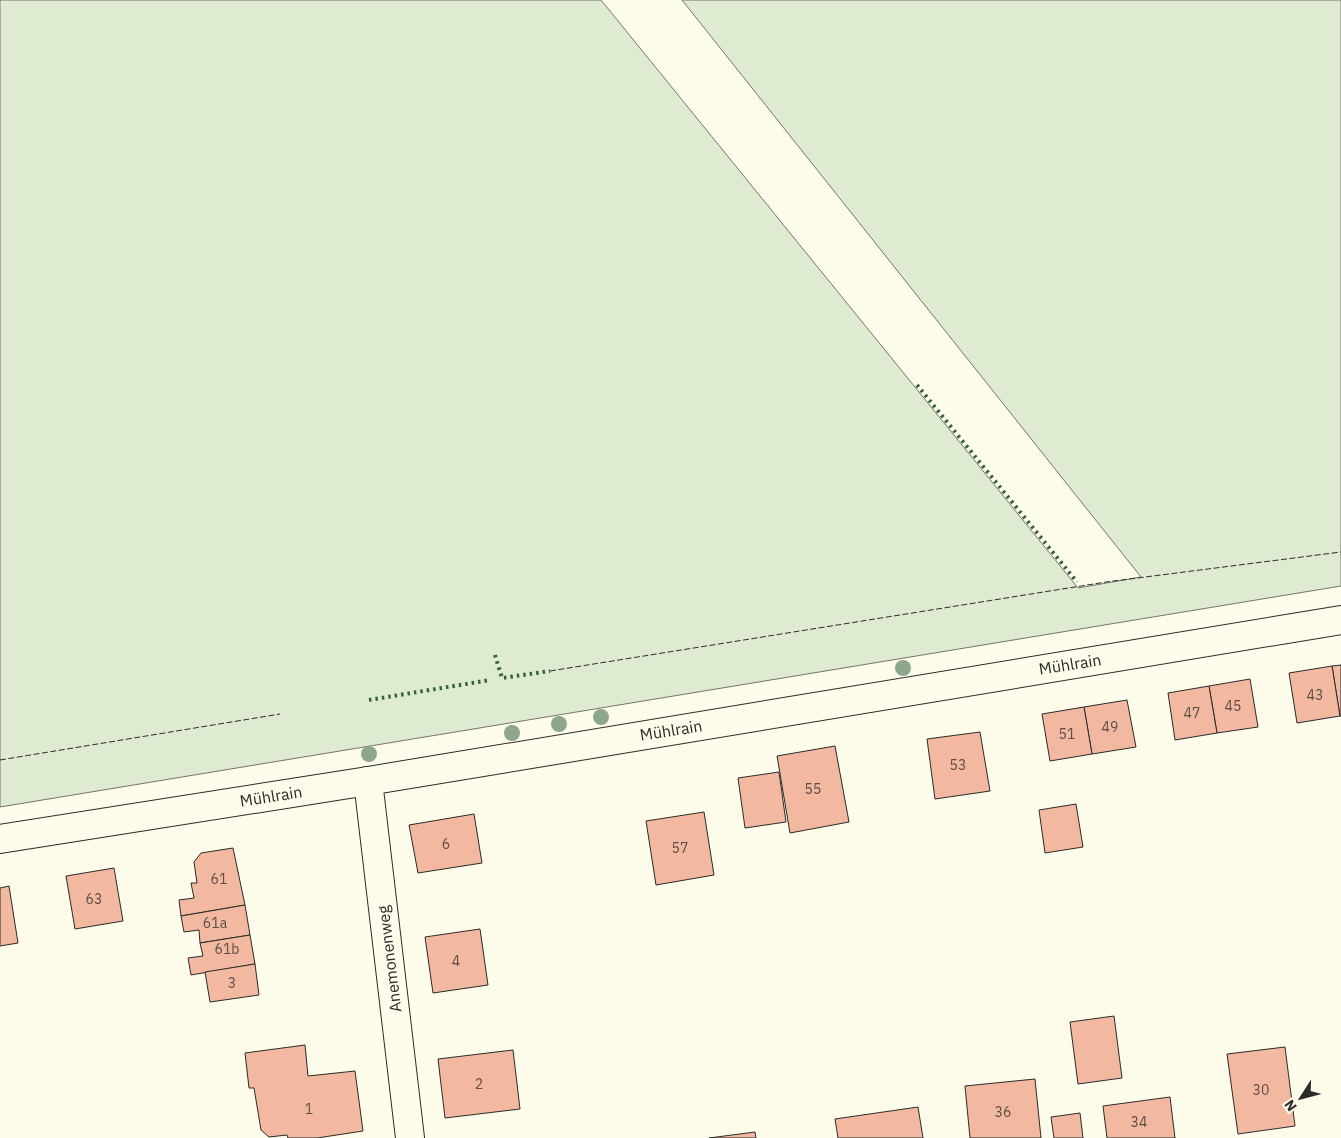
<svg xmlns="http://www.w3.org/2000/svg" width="1341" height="1138" viewBox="0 0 1341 1138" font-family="'IBM Plex Sans',sans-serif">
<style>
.green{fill:#deebd1;stroke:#74746e}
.building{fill:#f2b8a0;stroke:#2b2b2b}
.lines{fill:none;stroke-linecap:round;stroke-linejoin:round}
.minor-casing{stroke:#2b2b2b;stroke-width:30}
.minor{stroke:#fdfbea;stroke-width:28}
.hedge{stroke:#34623c;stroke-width:4;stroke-dasharray:2.5 4;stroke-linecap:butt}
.fence{stroke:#2b2b2b;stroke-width:1;stroke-dasharray:6 2.5;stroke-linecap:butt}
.tree{fill:#8ea78a}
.labels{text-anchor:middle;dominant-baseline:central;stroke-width:4;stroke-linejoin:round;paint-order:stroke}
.number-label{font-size:14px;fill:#5d4e48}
.street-label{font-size:16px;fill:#2b2b2b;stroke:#fdfbea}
</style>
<rect width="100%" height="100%" fill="#fdfbea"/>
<!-- green -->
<polygon class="green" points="0,0 601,0 1078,588 1141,577 682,0 1341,0 1341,586 0,807"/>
<!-- building -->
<g class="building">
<polygon points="1341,665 1341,716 1340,716 1332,666"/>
<polygon points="1332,666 1340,716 1297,723 1289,673"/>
<polygon points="1250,679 1258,727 1217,733 1209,686"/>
<polygon points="1209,686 1217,733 1175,740 1168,693"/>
<polygon points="1127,700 1136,747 1092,754 1084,707"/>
<polygon points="1084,707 1092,754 1050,761 1042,714"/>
<polygon points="980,732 990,791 935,799 927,739"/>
<polygon points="835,746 849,822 790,833 777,756"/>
<polygon points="779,772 786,822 745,828 738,778"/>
<polygon points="1076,804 1083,847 1045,853 1039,810"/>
<polygon points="704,812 714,875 656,885 646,821"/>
<polygon points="474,814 482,863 418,873 409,825"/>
<polygon points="233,848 245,905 181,916 179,900 194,898 191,883 197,883 194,862 201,853"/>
<polygon points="114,868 123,921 75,929 66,876"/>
<polygon points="9,886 18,943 0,946 0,888"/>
<polygon points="245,905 250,935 200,943 199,930 184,932 181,916"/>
<polygon points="480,929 488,985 433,993 425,937"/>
<polygon points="250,935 255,964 191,975 188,958 203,956 200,943"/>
<polygon points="255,964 259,995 210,1002 205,972"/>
<polygon points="1114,1016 1122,1078 1078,1084 1070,1022"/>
<polygon points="305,1045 308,1076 355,1071 363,1131 317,1138 288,1138 287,1135 269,1137 261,1130 254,1088 249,1088 245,1053"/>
<polygon points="1285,1047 1295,1126 1238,1134 1227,1054"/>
<polygon points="513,1050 520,1109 445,1118 438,1059"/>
<polygon points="1035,1079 1041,1138 970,1138 965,1086"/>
<polygon points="1170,1097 1175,1138 1107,1138 1103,1106"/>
<polygon points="918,1107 923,1138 838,1138 835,1119"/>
<polygon points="1080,1113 1083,1138 1054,1138 1051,1117"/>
<polygon points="755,1132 756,1138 709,1138"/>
</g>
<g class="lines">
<!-- minor casing -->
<g class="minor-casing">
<g id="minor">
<polyline points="368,781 410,1138"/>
<polyline points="0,839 368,781 1341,620"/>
</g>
</g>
<!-- minor -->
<use href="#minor" class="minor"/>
<!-- hedge -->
<g class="hedge">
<polyline points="917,385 1077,582"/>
<polyline points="495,655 502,678 550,671"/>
<polyline points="369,700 490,680"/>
</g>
<!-- fence -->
<g class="fence">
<polyline points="550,671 1106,582 1341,552"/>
<polyline points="0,760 280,714"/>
</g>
</g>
<!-- trees -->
<g class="tree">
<circle cx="903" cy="668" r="8"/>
<circle cx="601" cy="717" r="8"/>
<circle cx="559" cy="724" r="8"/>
<circle cx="512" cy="733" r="8"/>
<circle cx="369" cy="754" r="8"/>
</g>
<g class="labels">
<!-- number labels -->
<g class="number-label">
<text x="1315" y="695">43</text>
<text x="1233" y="706">45</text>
<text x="1192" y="713">47</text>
<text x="1110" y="727">49</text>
<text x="1067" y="734">51</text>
<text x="958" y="765">53</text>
<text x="813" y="789">55</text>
<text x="446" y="844">6</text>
<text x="680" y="848">57</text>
<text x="219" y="879">61</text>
<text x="94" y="899">63</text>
<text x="215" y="923">61a</text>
<text x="227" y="949">61b</text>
<text x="456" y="961">4</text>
<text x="232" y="983">3</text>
<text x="479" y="1084">2</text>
<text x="1261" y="1090">30</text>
<text x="309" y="1109">1</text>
<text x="1003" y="1112">36</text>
<text x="1139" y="1122">34</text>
</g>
<!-- street labels -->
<g class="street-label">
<text transform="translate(1070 664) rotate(-9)">Mühlrain</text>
<text transform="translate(671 730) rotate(-9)">Mühlrain</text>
<text transform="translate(271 796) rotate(-9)">Mühlrain</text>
<text transform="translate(389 959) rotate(-97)">Anemonenweg</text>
</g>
</g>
<!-- north arrow -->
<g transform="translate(1301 1098) rotate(234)" stroke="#fdfbea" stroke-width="4" paint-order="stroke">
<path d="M0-4L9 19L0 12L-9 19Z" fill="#2b2b2b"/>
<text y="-8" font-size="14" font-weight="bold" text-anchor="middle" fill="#2b2b2b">N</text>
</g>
</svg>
